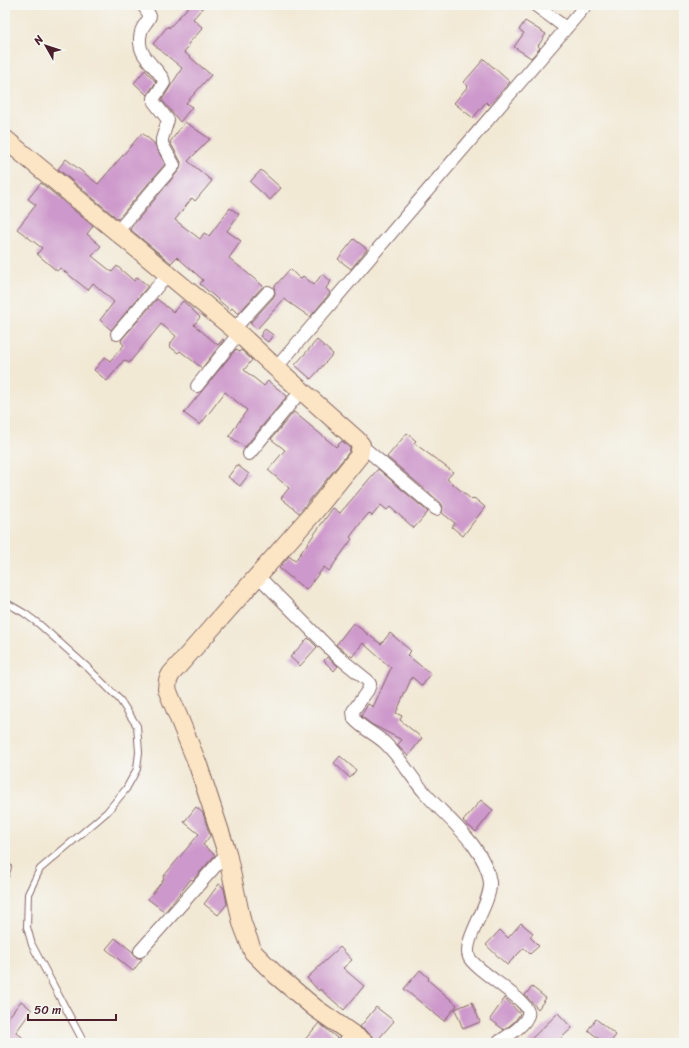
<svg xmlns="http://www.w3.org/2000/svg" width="689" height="1048" viewBox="0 0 689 1048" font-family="Sriracha,sans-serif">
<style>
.building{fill:#cd98cb}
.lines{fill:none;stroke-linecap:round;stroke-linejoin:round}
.lane-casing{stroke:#856666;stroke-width:8}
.street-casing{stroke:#856666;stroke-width:14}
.secondary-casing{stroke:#856666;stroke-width:20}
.lane{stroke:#fff;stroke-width:6}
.street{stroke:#fff;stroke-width:12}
.secondary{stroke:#fce5c4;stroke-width:18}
</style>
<rect width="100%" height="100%" fill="#f6f6f2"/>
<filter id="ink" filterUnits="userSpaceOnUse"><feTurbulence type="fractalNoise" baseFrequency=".025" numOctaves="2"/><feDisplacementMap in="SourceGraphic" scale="8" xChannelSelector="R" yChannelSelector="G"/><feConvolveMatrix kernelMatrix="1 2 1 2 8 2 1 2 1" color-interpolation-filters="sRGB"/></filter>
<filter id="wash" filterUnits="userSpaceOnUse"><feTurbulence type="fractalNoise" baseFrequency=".012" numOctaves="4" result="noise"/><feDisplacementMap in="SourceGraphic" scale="16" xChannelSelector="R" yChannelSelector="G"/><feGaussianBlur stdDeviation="0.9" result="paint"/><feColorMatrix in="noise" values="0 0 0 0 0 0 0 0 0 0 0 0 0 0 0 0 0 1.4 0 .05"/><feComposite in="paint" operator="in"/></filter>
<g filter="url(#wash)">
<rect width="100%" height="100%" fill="#f2e9d5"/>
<g id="blocks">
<!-- building -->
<g class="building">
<polygon points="190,5 205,5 193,19 203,28 188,44 190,45 184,52 211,75 186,103 192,107 180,122 162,100 182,68 153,44 168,26 169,28"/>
<polygon points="525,21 546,34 538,46 540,48 531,58 514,47 524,33 519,30"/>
<polygon points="484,59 510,82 489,105 486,102 473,118 454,103 468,86 464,82"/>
<polygon points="145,70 156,82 147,95 134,83"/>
<polygon points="185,122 210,139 188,161 212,181 195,201 192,198 175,220 200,239 204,233 209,236 230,208 239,214 227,231 241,241 229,258 263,286 238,314 232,308 230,310 200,284 203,280 177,257 171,263 130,229 180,169 181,162 170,142"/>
<polygon points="142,133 154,143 165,164 118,219 58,169 66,159 98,184"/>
<polygon points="261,170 281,188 270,200 250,182"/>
<polygon points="41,183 93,226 87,234 101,246 92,256 112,272 117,266 134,281 137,277 148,286 111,330 100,320 114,302 93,283 88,290 60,268 57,271 37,254 42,248 17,229 36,205 28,199"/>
<polygon points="354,239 367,249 351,269 338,259"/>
<polygon points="290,269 300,279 303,276 314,285 322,274 331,281 326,288 330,293 310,317 284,299 257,329 250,323 274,297 275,293 274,287"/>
<polygon points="157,299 173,312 183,301 200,317 194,325 218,345 223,339 224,340 202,368 180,351 178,353 169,346 176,336 161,324 129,363 124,360 107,381 94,370 105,357 110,361 124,345 121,342 122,339"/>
<polygon points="265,329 273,335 268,342 260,336"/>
<polygon points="317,340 333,354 311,379 295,365"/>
<polygon points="236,349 239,352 241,350 252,360 244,370 264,386 268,381 287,396 245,447 229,436 247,410 225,392 200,425 184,413"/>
<polygon points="294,412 336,447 342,441 350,448 349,452 299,513 281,498 289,488 268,470 285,450 271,439"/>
<polygon points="407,433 416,441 414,443 453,472 447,479 472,500 474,498 485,507 463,536 452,527 455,523 442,513 443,507 441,503 387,457"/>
<polygon points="237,465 249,474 240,486 228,477"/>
<polygon points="378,469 428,512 414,528 390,507 387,510 381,505 372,516 369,513 363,520 350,537 352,539 329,571 324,567 306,590 279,568 289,556 295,561 333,508 340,513"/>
<polygon points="353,623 381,644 390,633 411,651 407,655 431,674 422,686 412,677 396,713 402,716 400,720 422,738 408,756 397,745 402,740 371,724 361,716 368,704 373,707 391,668 363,643 352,657 336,645"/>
<polygon points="308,638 317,647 300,666 290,657"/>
<polygon points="327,657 338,666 334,671 324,661"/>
<polygon points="340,756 356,770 350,778 334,763"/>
<polygon points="481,800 493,810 476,832 463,821"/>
<polygon points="196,807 203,813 210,836 203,845 215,855 193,880 191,879 165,912 148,899 164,879 163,877 199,834 184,822"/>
<polygon points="219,884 224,888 227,904 218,915 204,904"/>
<polygon points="521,923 533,933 530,937 539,946 530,954 524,948 507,965 486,945 500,930 508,938"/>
<polygon points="115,938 133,952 135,957 142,959 133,971 106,949"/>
<polygon points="340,947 352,960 343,968 364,986 344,1010 320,989 319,991 307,978"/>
<polygon points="420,970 429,978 428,980 457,1005 444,1021 404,989"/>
<polygon points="532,987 546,998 538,1009 525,995"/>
<polygon points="505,998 520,1014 514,1022 504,1030 490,1019"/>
<polygon points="21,1001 32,1010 16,1032 29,1043 5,1043 5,1022"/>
<polygon points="472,1002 480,1022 463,1029 455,1009"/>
<polygon points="376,1007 394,1021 375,1043 371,1035 360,1027"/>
<polygon points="558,1013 572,1028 556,1043 527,1043"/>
<polygon points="596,1019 616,1035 610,1043 604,1043 588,1030"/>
<polygon points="319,1023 337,1038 336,1043 302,1043"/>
</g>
</g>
</g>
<g filter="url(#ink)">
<use href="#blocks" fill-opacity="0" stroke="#856666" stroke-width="1"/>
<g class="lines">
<!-- lane casing -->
<g class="lane-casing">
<g id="lane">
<polyline points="5,602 24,613 39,624 87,667 120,700 137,726 139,752 137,769 126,789 107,812 40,869 28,894 27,927 32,945 84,1043"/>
<polyline points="5,862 8,867 5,876"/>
</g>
</g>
<!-- street casing -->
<g class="street-casing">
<g id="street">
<polyline points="535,5 566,28"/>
<path d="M117,232L174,165L162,144V139L168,120L154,102V98L164,83L163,79C154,63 135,56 141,32C142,26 148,22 150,16L143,5"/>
<polyline points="234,329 268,292"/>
<polyline points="117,334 168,274"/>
<polyline points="276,368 586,5"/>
<polyline points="197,386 239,333"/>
<polyline points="361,445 436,509"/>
<polyline points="249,454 301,391"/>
<path d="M258,576L336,655L367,680L370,684L368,690L353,711L354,719C363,729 375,734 385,743C400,757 411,777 425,793C447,819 485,846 490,882C492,903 462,940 469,957C475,971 533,1002 528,1015C524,1027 507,1036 497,1043"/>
<polyline points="140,951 227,853"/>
<polyline points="343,1043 353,1035"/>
</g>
</g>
<!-- secondary casing -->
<g class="secondary-casing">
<polyline id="secondary" points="5,139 234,329 276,368 357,440 361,445 359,456 314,512 171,674 168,680 167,689 198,765 227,853 242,923 253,952 276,975 315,1008 365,1043"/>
</g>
<!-- lane -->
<use href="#lane" class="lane"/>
<!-- street -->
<use href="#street" class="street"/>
<!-- secondary -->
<use href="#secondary" class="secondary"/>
</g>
</g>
<!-- margin -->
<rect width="689" height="1048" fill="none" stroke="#f6f6f2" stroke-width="20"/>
<!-- north arrow -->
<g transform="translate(46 46) rotate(309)" stroke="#f6f6f2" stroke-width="3" paint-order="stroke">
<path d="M0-3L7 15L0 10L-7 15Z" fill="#4a1f2b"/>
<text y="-6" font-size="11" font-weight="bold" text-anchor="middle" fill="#4a1f2b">N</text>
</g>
<!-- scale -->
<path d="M28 1014v6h88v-6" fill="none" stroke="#4a1f2b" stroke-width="2"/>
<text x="34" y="1014" font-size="12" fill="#4a1f2b" stroke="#f6f6f2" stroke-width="3" paint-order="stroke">50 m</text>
</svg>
